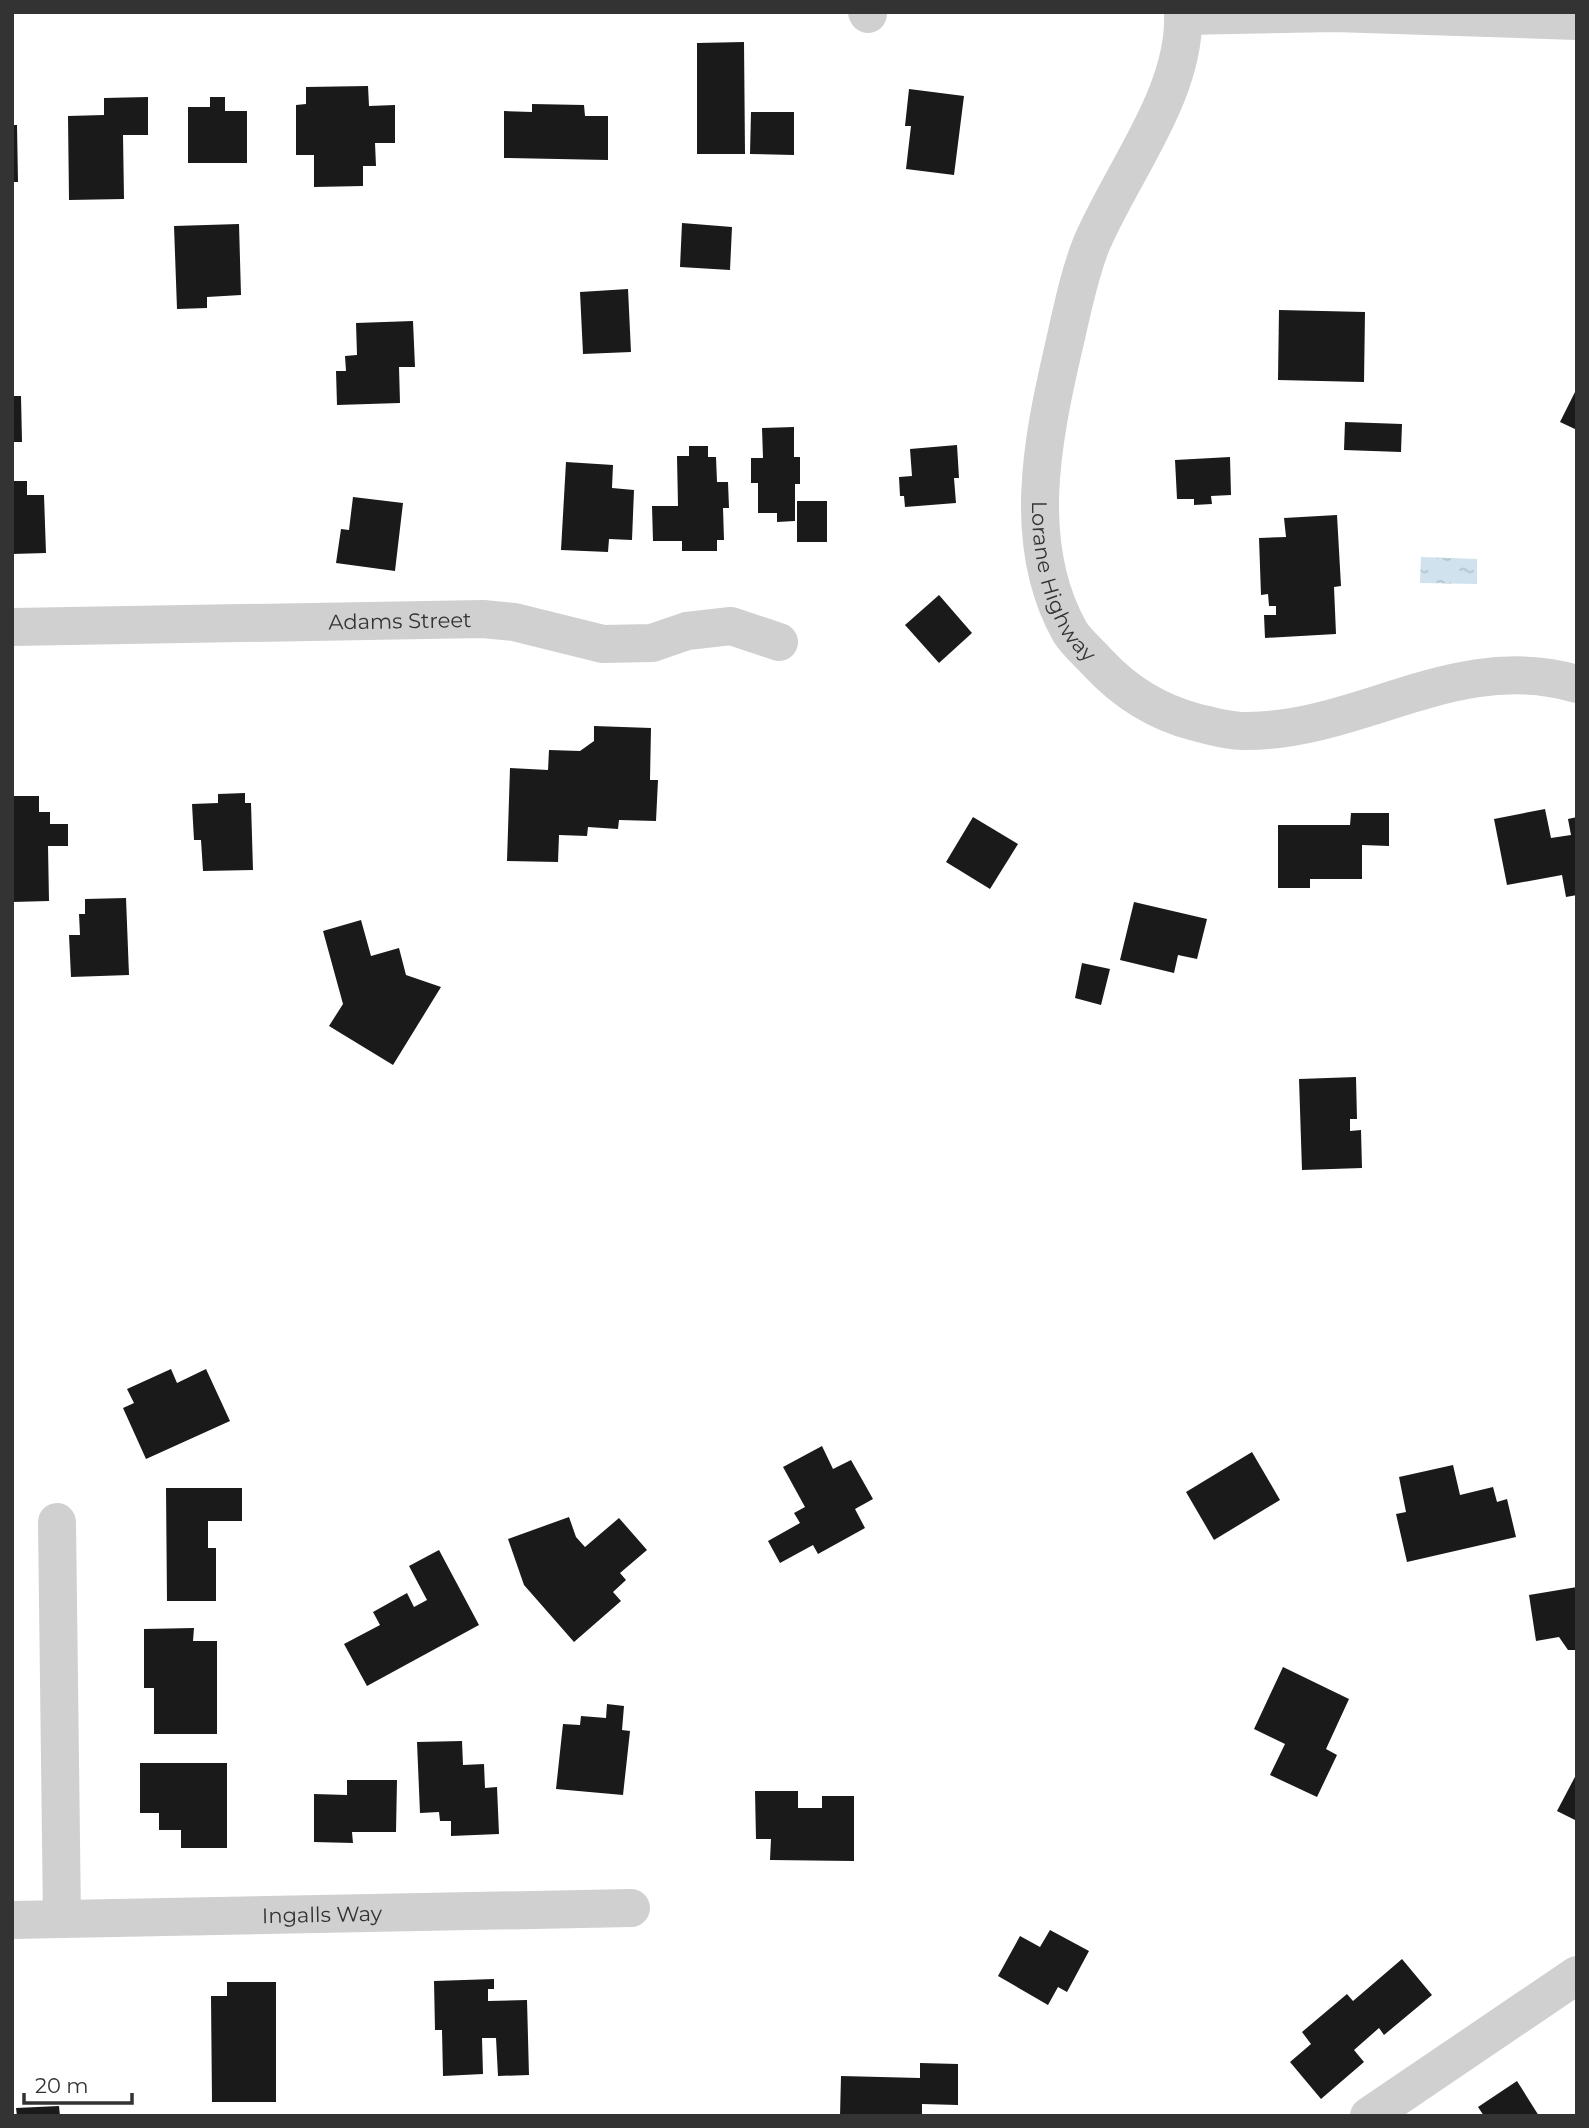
<svg xmlns="http://www.w3.org/2000/svg" width="1589" height="2128" viewBox="0 0 1589 2128" font-family="Montserrat,sans-serif">
<style>
.water{fill:url(#water-ripples)}
.building{fill:#1a1a1a}
.lines{fill:none;stroke-linecap:round;stroke-linejoin:round}
.minor{stroke:#d0d0d0;stroke-width:38}
.labels{text-anchor:middle;dominant-baseline:central;stroke-width:7;stroke-linejoin:round;paint-order:stroke}
.street-label{font-size:21px;fill:#333;stroke:#fff}
</style>
<defs>
<pattern id="water-ripples" width="26" height="14" patternUnits="userSpaceOnUse" patternTransform="scale(1.75)"><rect width="26" height="14" fill="#cfe2ee"/><path d="M2 4q2-2 4 0t4 0M15 11q2-2 4 0t4 0" fill="none" stroke="#b2c2cd"/></pattern>
</defs>
<rect width="100%" height="100%" fill="#fff"/>
<!-- water -->
<polygon class="water" points="1421,557 1477,559 1477,584 1420,583"/>
<!-- building -->
<g class="building">
<polygon points="744,42 745,154 697,154 697,43"/>
<polygon points="368,86 369,106 395,105 395,143 375,143 376,166 363,166 363,186 314,187 314,155 296,155 296,105 306,104 306,87"/>
<polygon points="909,89 964,96 954,175 906,169 911,126 905,126"/>
<polygon points="148,97 148,135 123,135 124,199 69,200 68,116 104,115 104,98"/>
<polygon points="210,97 225,97 225,111 247,111 247,163 188,163 188,107 210,107"/>
<polygon points="532,104 584,105 585,116 608,116 608,160 504,158 504,111 532,112"/>
<polygon points="751,112 794,112 794,155 750,154"/>
<polygon points="12,125 17,125 18,182 12,182"/>
<polygon points="682,223 732,227 730,270 680,267"/>
<polygon points="239,224 241,295 207,297 207,308 177,309 174,226"/>
<polygon points="628,289 631,352 583,354 580,292"/>
<polygon points="1279,310 1365,312 1364,382 1278,380"/>
<polygon points="413,321 415,367 399,367 400,403 337,405 336,371 346,371 345,356 357,355 356,323"/>
<polygon points="1577,388 1577,430 1560,422"/>
<polygon points="12,396 21,396 22,442 12,442"/>
<polygon points="1345,422 1402,424 1401,452 1344,450"/>
<polygon points="794,427 794,457 800,457 800,484 795,484 795,521 777,522 777,513 758,513 758,483 751,483 751,458 763,458 762,428"/>
<polygon points="957,445 959,478 954,478 956,503 905,507 904,496 900,496 899,477 912,476 910,449"/>
<polygon points="689,446 708,446 708,457 716,457 717,482 728,482 729,508 723,508 724,540 717,540 717,551 682,551 682,541 653,541 652,506 678,506 677,456 689,456"/>
<polygon points="1230,457 1231,495 1211,496 1212,504 1194,505 1194,499 1177,499 1175,460"/>
<polygon points="566,462 613,465 612,488 634,490 632,540 609,539 608,552 561,550"/>
<polygon points="12,481 27,481 27,495 44,495 46,553 12,554"/>
<polygon points="353,497 403,503 395,571 336,563 341,529 349,530"/>
<rect x="797" y="501" width="30" height="41"/>
<polygon points="1337,515 1341,586 1334,587 1336,634 1265,638 1264,615 1276,615 1276,606 1269,606 1268,594 1261,595 1259,538 1286,537 1284,518"/>
<polygon points="939,595 972,633 939,663 905,625"/>
<polygon points="594,726 651,728 650,780 658,780 656,821 619,820 618,829 588,827 587,836 559,835 558,862 507,861 510,768 548,770 549,750 580,751 594,741"/>
<polygon points="245,793 245,803 251,803 253,870 203,871 201,840 194,840 192,804 218,803 218,794"/>
<polygon points="12,796 39,796 39,812 50,812 50,824 68,824 68,846 48,846 49,901 12,902"/>
<polygon points="1545,809 1551,838 1571,835 1568,819 1577,817 1577,895 1566,897 1562,875 1507,885 1494,819"/>
<polygon points="1351,813 1389,813 1389,846 1362,845 1362,879 1310,879 1310,888 1278,888 1278,825 1350,825"/>
<polygon points="973,817 1018,844 990,889 946,862"/>
<polygon points="126,898 129,975 71,977 69,935 80,935 79,914 85,914 85,899"/>
<polygon points="1134,902 1207,919 1197,959 1178,955 1174,973 1120,960"/>
<polygon points="361,920 371,956 399,948 406,975 441,987 393,1065 329,1026 343,1004 323,931"/>
<polygon points="1082,963 1110,969 1101,1005 1075,998"/>
<polygon points="1356,1077 1357,1119 1350,1119 1350,1131 1361,1130 1362,1168 1302,1170 1299,1079"/>
<polygon points="171,1369 177,1383 206,1369 230,1421 146,1459 123,1408 134,1403 127,1389"/>
<polygon points="822,1446 833,1469 851,1460 873,1499 855,1509 865,1528 818,1554 813,1545 780,1563 768,1541 800,1523 794,1513 805,1507 783,1467"/>
<polygon points="1252,1452 1280,1500 1214,1540 1186,1492"/>
<polygon points="1453,1465 1460,1495 1493,1487 1497,1502 1507,1499 1516,1537 1407,1562 1396,1514 1406,1512 1399,1477"/>
<polygon points="166,1488 242,1488 242,1521 208,1521 208,1548 216,1548 216,1601 167,1601"/>
<polygon points="569,1517 576,1537 585,1547 619,1518 647,1550 620,1573 626,1580 613,1592 621,1601 574,1642 524,1585 508,1539"/>
<polygon points="439,1550 479,1625 367,1686 344,1644 380,1625 373,1612 407,1593 414,1607 427,1600 409,1566"/>
<polygon points="1577,1587 1577,1650 1568,1650 1559,1637 1536,1641 1529,1595"/>
<polygon points="194,1628 193,1641 217,1641 217,1734 154,1734 154,1688 144,1688 144,1629"/>
<polygon points="1283,1667 1349,1699 1326,1749 1337,1755 1317,1797 1270,1775 1285,1744 1254,1729"/>
<polygon points="607,1704 624,1706 622,1730 630,1731 623,1795 556,1789 563,1724 580,1725 581,1716 606,1718"/>
<polygon points="462,1741 463,1765 484,1764 485,1788 497,1787 499,1834 451,1836 451,1821 440,1821 439,1812 420,1813 417,1742"/>
<polygon points="140,1763 227,1763 227,1848 181,1848 181,1830 159,1830 159,1813 140,1813"/>
<polygon points="1577,1773 1577,1821 1557,1811"/>
<polygon points="347,1780 397,1780 396,1832 352,1832 353,1843 314,1842 314,1794 347,1795"/>
<polygon points="755,1791 798,1791 798,1808 822,1808 822,1796 854,1796 854,1861 770,1860 771,1839 756,1839"/>
<polygon points="1050,1930 1089,1951 1067,1992 1058,1987 1048,2005 998,1976 1020,1936 1040,1947"/>
<polygon points="1402,1959 1432,1995 1384,2035 1379,2028 1354,2050 1364,2062 1321,2099 1290,2062 1311,2044 1302,2032 1347,1994 1353,2001"/>
<polygon points="494,1979 494,1989 488,1989 488,2001 527,2000 529,2075 498,2076 496,2038 482,2038 483,2074 443,2076 442,2030 435,2030 434,1981"/>
<polygon points="227,1982 276,1982 276,2102 212,2102 211,1996 227,1996"/>
<polygon points="920,2063 958,2064 958,2105 922,2104 922,2116 840,2116 841,2076 920,2078"/>
<polygon points="1517,2081 1539,2116 1484,2116 1478,2107"/>
<polygon points="59,2106 60,2116 17,2116 16,2108"/>
</g>
<g class="lines">
<!-- minor -->
<g class="minor">
<polyline points="867,12 868,14"/>
<path id="s1" d="M1183,12C1187,93 1121,173 1091,245C1078,278 1071,316 1063,350C1042,441 1021,545 1070,632C1077,643 1089,653 1098,663C1124,691 1157,712 1195,722C1211,726 1231,732 1248,731C1363,730 1458,649 1577,684"/>
<polyline points="1183,16 1335,13 1577,21"/>
<path id="s2" d="M12,627L483,619L514,622L603,644L652,643L687,631L731,626L779,642"/>
<polyline points="57,1522 62,1919"/>
<path id="s3" d="M12,1920L631,1908"/>
<polyline points="1369,2116 1577,1975"/>
</g>
</g>
<g class="labels">
<!-- street labels -->
<g class="street-label">
<text stroke="none"><textPath href="#s1" startOffset="600">Lorane Highway</textPath></text>
<text stroke="none"><textPath href="#s2" startOffset="388">Adams Street</textPath></text>
<text stroke="none"><textPath href="#s3" startOffset="310">Ingalls Way</textPath></text>
</g>
</g>
<!-- border -->
<rect width="1589" height="2128" fill="none" stroke="#333333" stroke-width="28"/>
<!-- scale -->
<path d="M24 2093v10h108v-10" fill="none" stroke="#333333" stroke-width="3.5"/>
<text x="35" y="2093" font-size="21" fill="#333333" stroke="#ffffff" stroke-width="5" paint-order="stroke">20 m</text>
</svg>
